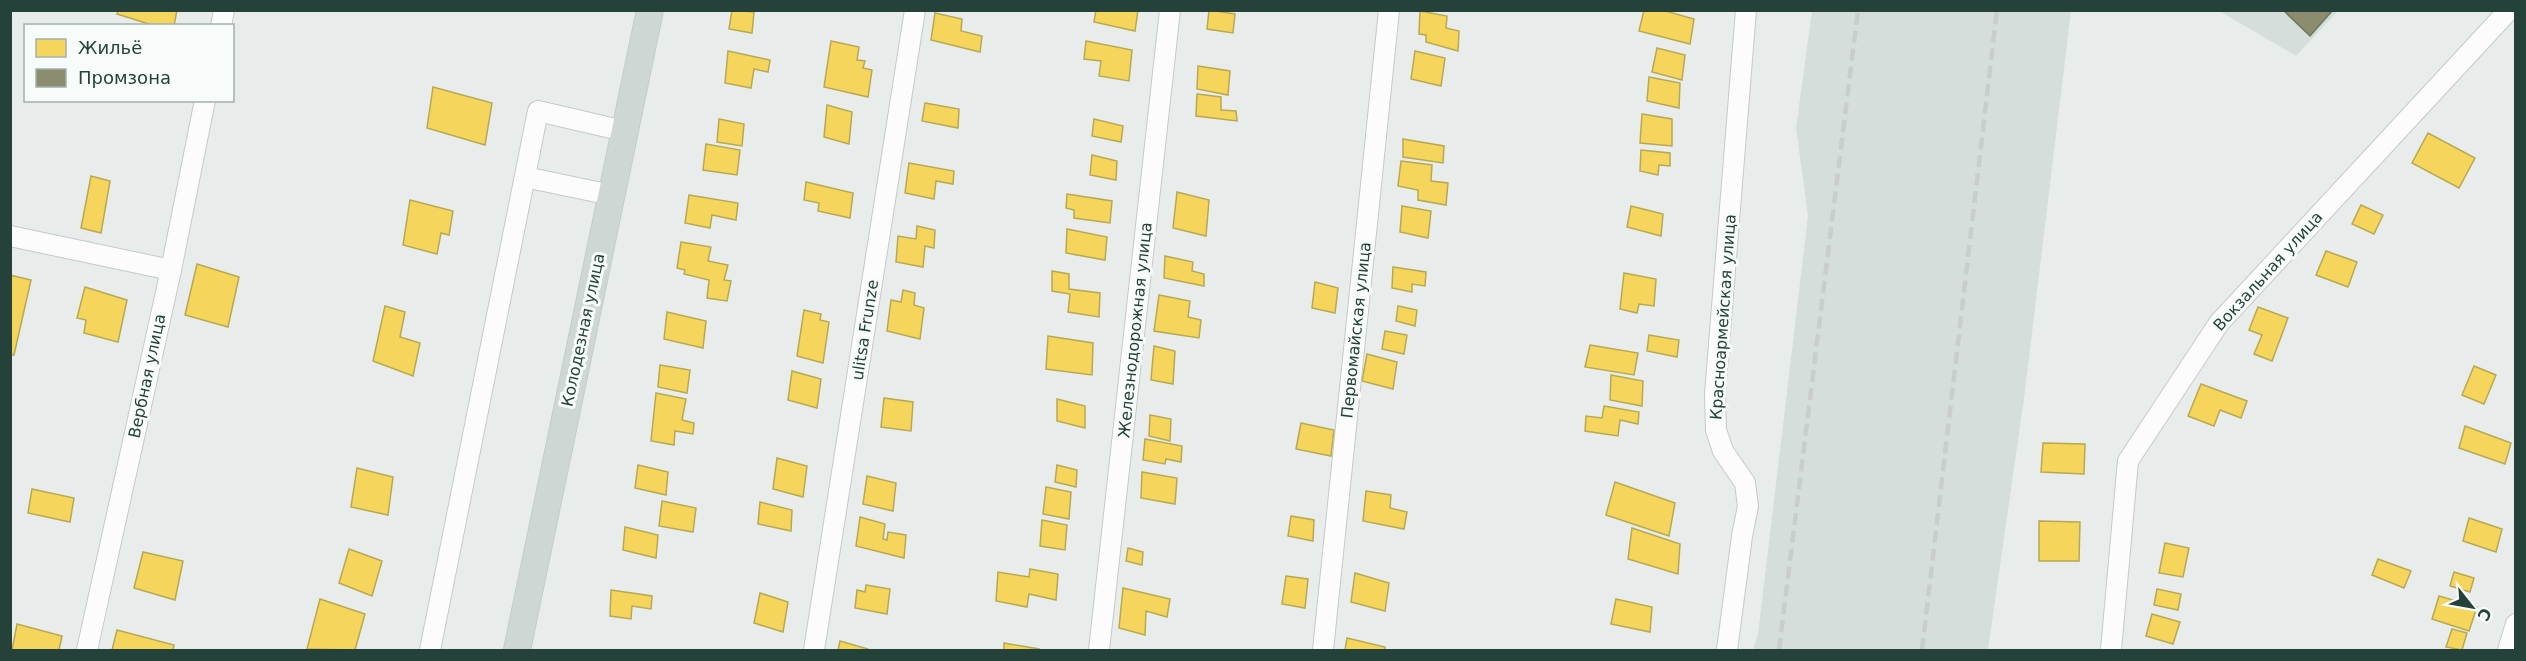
<svg xmlns="http://www.w3.org/2000/svg" width="2526" height="661" viewBox="0 0 2526 661" font-family="'DejaVu Sans',sans-serif">
<style>
.built{fill:#d6dedb}
.homes{fill:#f6d55c;stroke:#b7a952;stroke-width:1.5}
.industry{fill:#8c8c6e;stroke:#6d765e;stroke-width:1.5}
.lines{fill:none;stroke-linecap:round;stroke-linejoin:round}
.minor-casing{stroke:#c5cac8;stroke-width:22}
.major-casing{stroke:#c3ccc9;stroke-width:28}
.minor{stroke:#fcfcfc;stroke-width:20}
.major{stroke:#cfd7d5;stroke-width:26}
.rail{stroke:#c9cdcc;stroke-width:4.5;stroke-dasharray:12 6;stroke-linecap:butt}
.labels{text-anchor:middle;dominant-baseline:central;stroke-width:6;stroke-linejoin:round;paint-order:stroke}
.street-label{font-size:16px;fill:#24423a;stroke:#f7fbf9}
</style>
<rect width="100%" height="100%" fill="#e8edeb"/>
<!-- built -->
<g class="built">
<polygon points="1812,11 2071,11 2024,399 1988,650 1753,650 1758,634 1808,216 1796,128"/>
<polygon points="2219,11 2338,11 2296,56"/>
</g>
<!-- homes -->
<g class="homes">
<polygon points="118,10 177,10 174,26 155,26 117,14"/>
<polygon points="732,10 754,12 752,33 729,29"/>
<polygon points="1096,10 1138,10 1135,31 1094,22"/>
<polygon points="1209,10 1235,14 1233,33 1207,29"/>
<polygon points="1644,10 1662,10 1694,19 1690,44 1639,31"/>
<polygon points="1420,11 1447,16 1446,28 1459,31 1458,51 1426,42 1426,35 1419,34"/>
<polygon points="935,13 962,19 961,31 982,36 980,52 931,40"/>
<polygon points="831,41 859,47 857,60 865,61 863,68 872,70 868,97 824,87"/>
<polygon points="1086,41 1132,50 1129,81 1099,76 1101,61 1084,59"/>
<polygon points="1657,48 1685,55 1682,80 1652,72"/>
<polygon points="728,51 770,60 768,72 754,69 751,88 725,83"/>
<polygon points="1415,51 1445,58 1441,86 1411,79"/>
<polygon points="1198,66 1230,71 1228,95 1197,89"/>
<polygon points="1649,77 1680,83 1679,108 1647,101"/>
<polygon points="433,87 492,103 485,145 427,128"/>
<polygon points="1197,94 1221,97 1221,110 1236,111 1237,121 1196,116"/>
<polygon points="925,103 959,109 958,128 922,121"/>
<polygon points="827,105 852,112 849,144 824,137"/>
<polygon points="1642,114 1672,119 1672,146 1640,143"/>
<polygon points="719,119 744,124 742,146 717,142"/>
<polygon points="1094,119 1123,126 1121,142 1092,136"/>
<polygon points="2428,133 2475,158 2459,188 2412,163"/>
<polygon points="1403,139 1444,146 1443,163 1403,157"/>
<polygon points="706,144 740,150 737,175 703,170"/>
<polygon points="1641,150 1670,153 1670,166 1659,165 1658,175 1640,171"/>
<polygon points="1092,155 1117,161 1116,180 1090,175"/>
<polygon points="1401,161 1432,165 1431,181 1448,183 1446,205 1418,200 1418,190 1398,186"/>
<polygon points="909,163 954,171 953,184 936,181 934,199 905,193"/>
<polygon points="91,176 110,181 101,233 81,228"/>
<polygon points="806,182 853,193 850,218 818,211 819,203 804,200"/>
<polygon points="1177,192 1209,200 1206,236 1173,228"/>
<polygon points="1067,194 1112,201 1110,223 1074,218 1074,210 1066,208"/>
<polygon points="689,195 738,203 736,220 712,215 710,228 685,223"/>
<polygon points="410,200 453,211 449,235 441,233 437,254 403,245"/>
<polygon points="2361,205 2383,215 2374,234 2352,224"/>
<polygon points="1402,206 1431,211 1428,238 1400,232"/>
<polygon points="1631,206 1663,214 1661,236 1627,227"/>
<polygon points="917,226 935,230 934,248 925,246 923,267 896,262 898,236 916,239"/>
<polygon points="1067,229 1107,237 1105,260 1066,253"/>
<polygon points="681,242 711,247 708,261 728,265 724,280 731,281 727,301 707,298 709,280 684,274 685,270 677,268"/>
<polygon points="2326,251 2357,262 2348,287 2316,275"/>
<polygon points="1165,256 1193,262 1192,271 1204,274 1204,286 1164,278"/>
<polygon points="197,264 239,277 228,327 185,315"/>
<polygon points="1393,267 1426,272 1425,286 1412,284 1412,292 1392,288"/>
<polygon points="1052,271 1069,274 1069,289 1100,293 1099,317 1068,312 1070,294 1052,291"/>
<polygon points="1624,273 1656,279 1654,306 1639,304 1637,313 1620,309"/>
<polygon points="10,275 31,280 14,355 10,355"/>
<polygon points="1315,282 1338,288 1335,313 1312,308"/>
<polygon points="85,287 127,300 118,342 84,333 86,320 77,318"/>
<polygon points="903,290 915,293 914,305 924,308 920,339 887,331 891,300 901,302"/>
<polygon points="1159,295 1190,301 1188,317 1201,320 1199,338 1154,331"/>
<polygon points="385,306 405,312 400,337 420,343 413,376 373,361"/>
<polygon points="1398,306 1417,310 1415,326 1396,321"/>
<polygon points="2258,307 2288,318 2272,361 2254,354 2262,335 2249,330"/>
<polygon points="804,310 821,314 820,320 829,322 823,363 797,356"/>
<polygon points="667,312 706,321 703,348 664,339"/>
<polygon points="1385,331 1407,335 1404,354 1382,349"/>
<polygon points="1649,335 1679,340 1677,357 1647,351"/>
<polygon points="1048,336 1093,343 1092,375 1046,369"/>
<polygon points="1590,345 1638,353 1634,375 1585,367"/>
<polygon points="1154,346 1175,351 1173,384 1151,380"/>
<polygon points="1367,354 1397,362 1393,389 1362,381"/>
<polygon points="660,365 690,370 687,393 658,387"/>
<polygon points="2474,366 2496,375 2484,404 2462,395"/>
<polygon points="792,371 821,379 817,408 788,400"/>
<polygon points="1611,375 1643,381 1642,406 1610,400"/>
<polygon points="2201,384 2247,401 2241,418 2220,410 2214,426 2188,416"/>
<polygon points="656,393 686,399 682,420 694,423 693,434 675,431 674,445 651,441"/>
<polygon points="884,398 913,402 911,431 881,427"/>
<polygon points="1057,399 1085,406 1085,428 1057,421"/>
<polygon points="1604,406 1639,412 1638,424 1620,420 1618,436 1585,431 1586,416 1602,418"/>
<polygon points="1150,415 1171,419 1170,441 1149,436"/>
<polygon points="1301,423 1334,430 1331,456 1296,449"/>
<polygon points="2465,426 2511,443 2505,464 2459,448"/>
<polygon points="1145,439 1182,446 1181,462 1166,459 1165,464 1143,460"/>
<polygon points="2043,443 2085,444 2084,474 2041,472"/>
<polygon points="777,458 807,466 803,497 773,489"/>
<polygon points="638,465 668,472 666,495 635,488"/>
<polygon points="1057,465 1077,470 1076,487 1055,482"/>
<polygon points="357,468 393,477 388,515 351,507"/>
<polygon points="1142,472 1177,478 1175,504 1141,498"/>
<polygon points="867,476 896,483 893,511 863,504"/>
<polygon points="1615,482 1675,503 1669,536 1606,515"/>
<polygon points="1046,487 1071,492 1069,519 1043,514"/>
<polygon points="32,489 74,498 70,522 28,513"/>
<polygon points="1366,491 1391,495 1390,508 1407,512 1404,529 1363,521"/>
<polygon points="662,501 696,508 693,532 659,526"/>
<polygon points="760,502 792,510 791,531 758,524"/>
<polygon points="1291,516 1314,520 1313,541 1288,536"/>
<polygon points="860,517 885,524 883,539 887,540 888,532 906,535 904,558 856,546"/>
<polygon points="2469,518 2502,529 2496,552 2463,541"/>
<polygon points="1042,520 1067,525 1065,550 1040,546"/>
<polygon points="2039,521 2080,522 2079,561 2039,561"/>
<polygon points="625,527 658,535 656,558 623,550"/>
<polygon points="1632,528 1680,544 1678,574 1628,559"/>
<polygon points="2165,543 2189,548 2183,577 2159,573"/>
<polygon points="1128,548 1143,552 1142,565 1126,561"/>
<polygon points="349,549 382,561 372,596 339,583"/>
<polygon points="143,552 183,561 175,600 134,588"/>
<polygon points="2378,559 2411,571 2404,588 2372,575"/>
<polygon points="1030,569 1058,574 1056,600 1029,594 1027,607 996,601 998,572 1029,577"/>
<polygon points="2454,572 2474,578 2470,592 2450,586"/>
<polygon points="1355,573 1389,583 1385,611 1351,602"/>
<polygon points="1286,576 1308,579 1305,608 1282,604"/>
<polygon points="866,585 890,589 887,614 855,608 857,590 865,592"/>
<polygon points="1123,588 1170,599 1167,617 1146,611 1145,635 1119,628"/>
<polygon points="2157,589 2181,594 2178,610 2154,605"/>
<polygon points="611,590 652,596 651,609 632,606 631,619 610,616"/>
<polygon points="760,593 788,602 783,632 754,623"/>
<polygon points="2439,596 2477,607 2469,631 2432,619"/>
<polygon points="320,599 365,614 355,650 307,649"/>
<polygon points="1616,599 1652,607 1650,632 1611,624"/>
<polygon points="2152,614 2180,622 2173,644 2146,636"/>
<polygon points="17,624 62,636 59,650 12,650"/>
<polygon points="2452,629 2467,633 2462,650 2446,647"/>
<polygon points="117,630 174,645 173,650 112,650"/>
<polygon points="1347,638 1385,647 1385,650 1345,650"/>
<polygon points="840,641 868,649 868,650 838,650"/>
<polygon points="1004,643 1039,649 1039,650 1004,650"/>
</g>
<!-- industry -->
<polygon class="industry" points="2283,10 2333,10 2310,36"/>
<g class="lines">
<!-- minor casing -->
<g class="minor-casing">
<g id="minor">
<polyline points="221,26 224,10"/>
<polyline points="525,177 611,195"/>
<polyline points="10,236 171,270"/>
<polyline points="87,650 171,270 205,100"/>
<polyline points="430,650 538,111 624,131"/>
<polyline points="814,650 915,10"/>
<polyline points="1099,650 1170,10"/>
<polyline points="1323,650 1389,10"/>
<polyline points="1727,650 1742,536 1748,506 1745,483 1723,451 1716,430 1715,394 1746,10"/>
<polyline points="2111,650 2128,461 2219,323 2509,10"/>
<polyline points="2508,650 2516,624"/>
</g>
</g>
<!-- major casing -->
<g class="major-casing">
<polyline id="major" points="517,650 650,10"/>
</g>
<!-- minor -->
<use href="#minor" class="minor"/>
<!-- major -->
<use href="#major" class="major"/>
<!-- rail -->
<g class="rail">
<polyline points="1779,650 1858,10"/>
<polyline points="1922,650 1997,10"/>
</g>
</g>
<g class="labels">
<!-- street labels -->
<g class="street-label">
<text transform="translate(2268 271) rotate(-48)">Вокзальная улица</text>
<text transform="translate(1723 317) rotate(-86)">Красноармейская улица</text>
<text transform="translate(583 330) rotate(-78)">Колодезная улица</text>
<text transform="translate(865 330) rotate(-81)">ulitsa Frunze</text>
<text transform="translate(1135 330) rotate(-84)">Железнодорожная улица</text>
<text transform="translate(1356 330) rotate(-84)">Первомайская улица</text>
<text transform="translate(147 376) rotate(-78)">Вербная улица</text>
</g>
</g>
<!-- border -->
<rect width="2526" height="661" fill="none" stroke="#24423a" stroke-width="24"/>
<!-- legend -->
<rect x="24" y="24" width="210" height="78" fill="#f7fbf9" stroke="#a3b1ad" stroke-width="1.5"/>
<rect x="36" y="39" width="30" height="18" fill="#f6d55c" stroke="#a3b1ad" stroke-width="1.5"/>
<text x="78" y="54" font-size="18" fill="#24423a">Жильё</text>
<rect x="36" y="69" width="30" height="18" fill="#8c8c6e" stroke="#a3b1ad" stroke-width="1.5"/>
<text x="78" y="84" font-size="18" fill="#24423a">Промзона</text>
<!-- north arrow -->
<g transform="translate(2472 607) rotate(121)" stroke="#f7fbf9" stroke-width="4.5" paint-order="stroke">
<path d="M0-4.5L10 22L0 15L-10 22Z" fill="#24423a"/>
<text y="-9" font-size="16" font-weight="bold" text-anchor="middle" fill="#24423a">С</text>
</g>
</svg>
